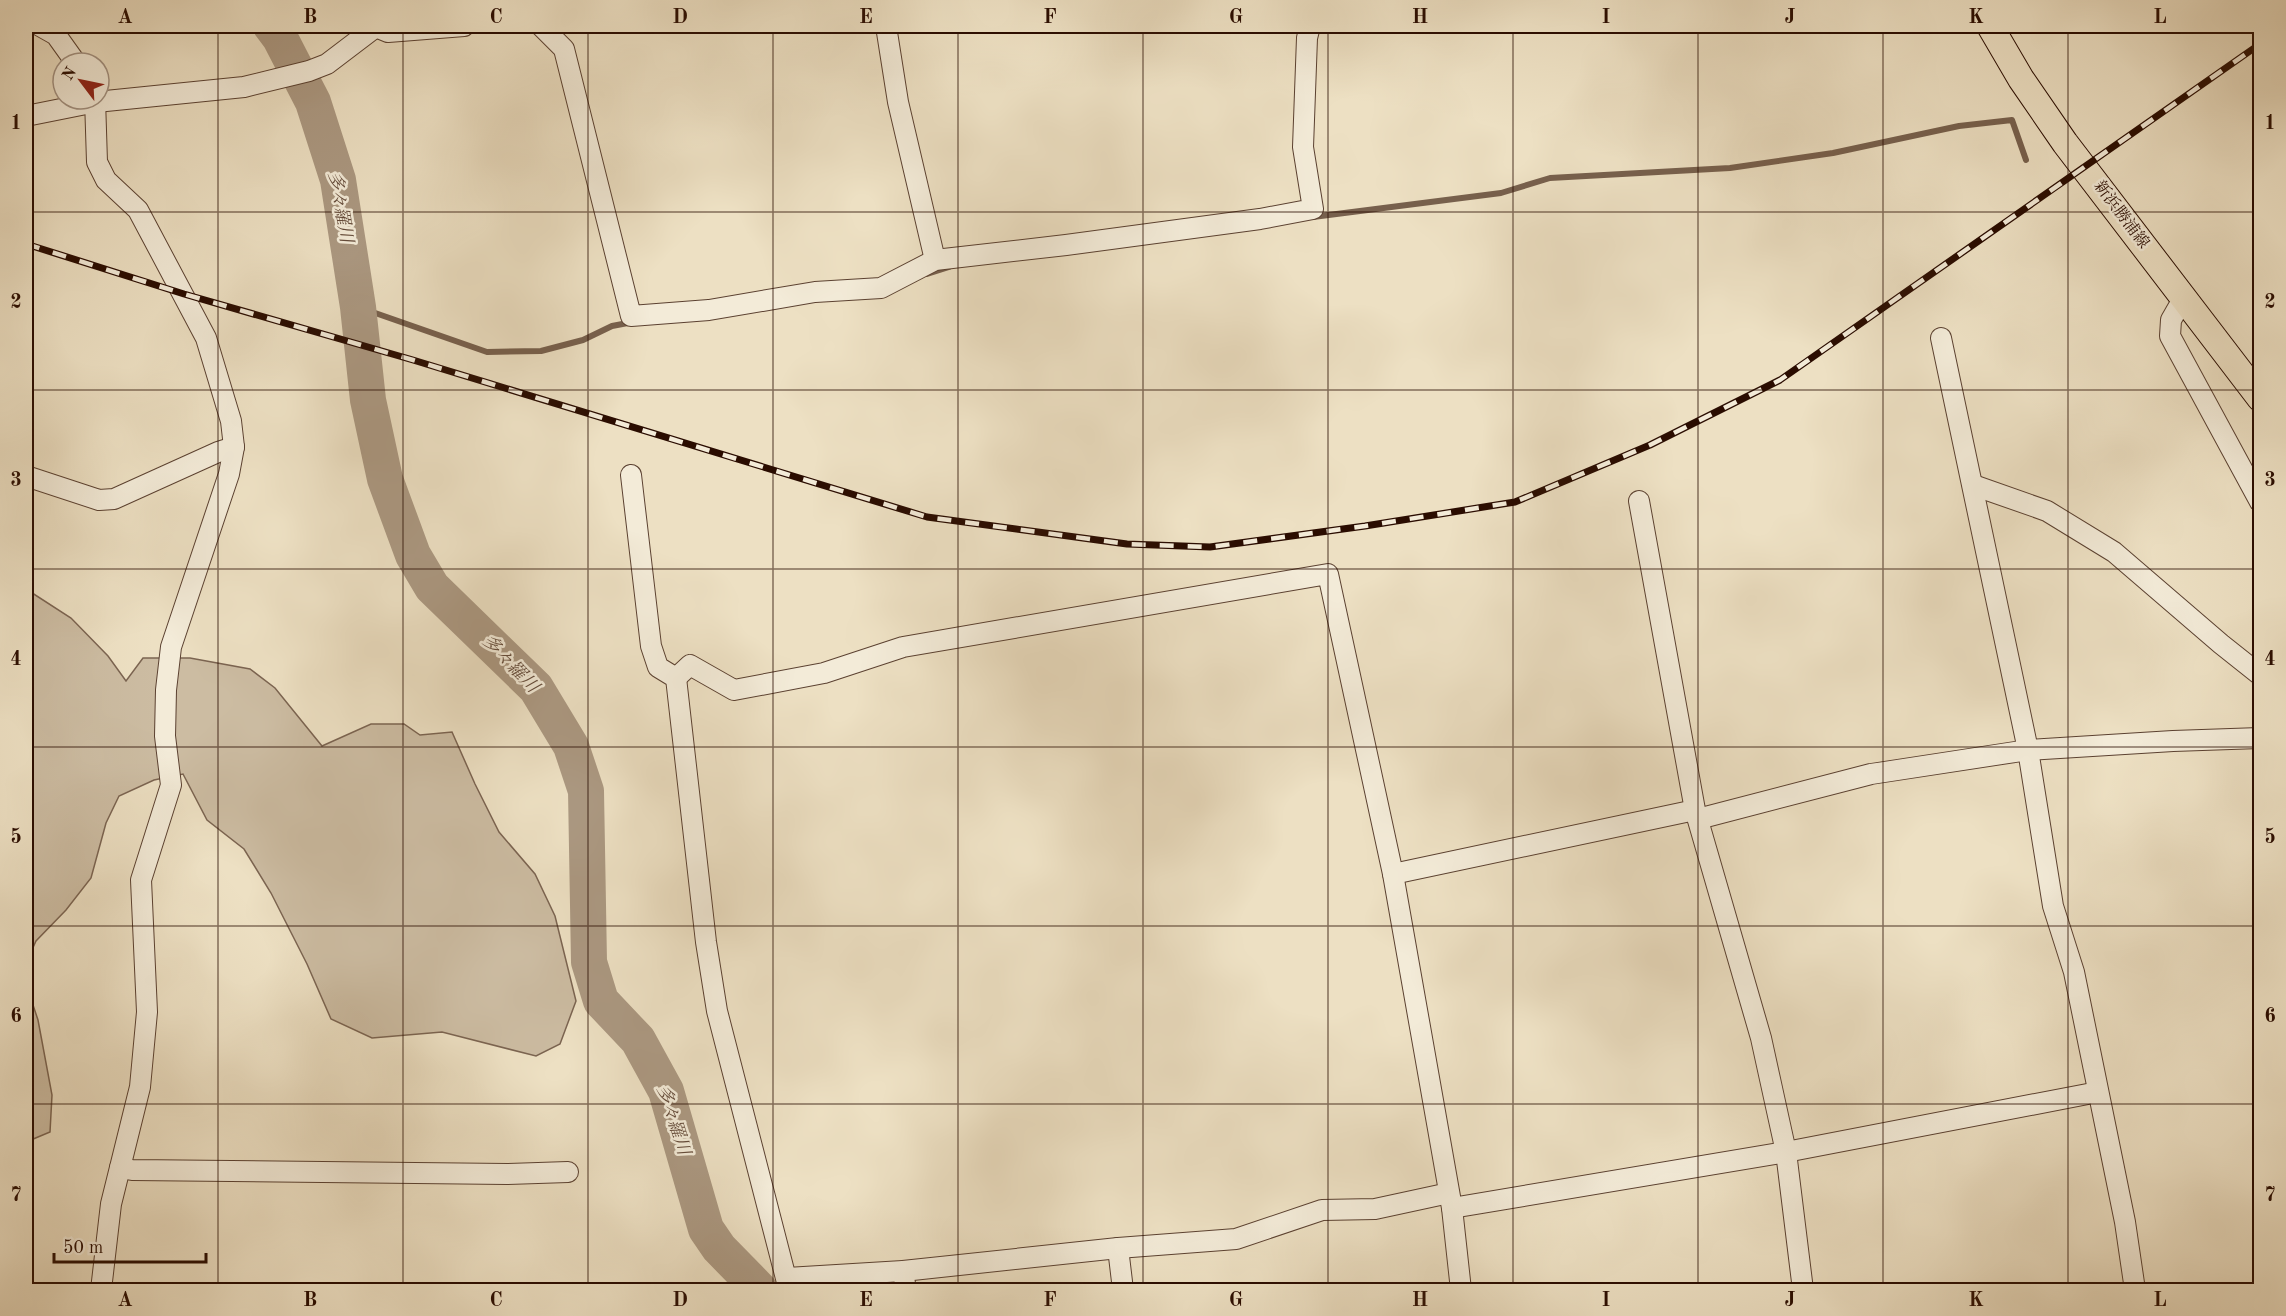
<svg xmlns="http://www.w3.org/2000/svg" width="2286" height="1316" viewBox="0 0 2286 1316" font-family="'Old Standard TT','Noto Serif JP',serif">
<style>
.green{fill:#ccbca2;stroke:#7b6451;stroke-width:1.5}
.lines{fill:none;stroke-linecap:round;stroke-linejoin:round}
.stream{stroke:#77604d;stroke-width:6}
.river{stroke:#ab9881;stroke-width:36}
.minor-casing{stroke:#5b4131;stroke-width:22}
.major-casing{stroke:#2a0c00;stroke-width:28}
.minor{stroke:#f3ebd8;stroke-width:20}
.major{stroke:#ede0c3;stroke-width:26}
.rail-casing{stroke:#2a0c00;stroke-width:7}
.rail{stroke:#f3ebd8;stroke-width:4.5;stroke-dasharray:14;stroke-linecap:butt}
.grid{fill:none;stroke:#2a0c00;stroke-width:1.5;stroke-opacity:0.55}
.labels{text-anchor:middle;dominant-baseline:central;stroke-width:5;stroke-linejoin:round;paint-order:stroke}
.street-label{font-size:16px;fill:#2a0c00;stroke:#f3ebd8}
.water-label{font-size:18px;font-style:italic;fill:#644b3a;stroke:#f3ebd8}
.neatline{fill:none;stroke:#2a0c00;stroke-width:2}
.grid-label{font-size:20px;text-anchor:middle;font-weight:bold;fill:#2a0c00}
</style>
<rect width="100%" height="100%" fill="#ede0c3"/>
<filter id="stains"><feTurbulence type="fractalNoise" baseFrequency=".00333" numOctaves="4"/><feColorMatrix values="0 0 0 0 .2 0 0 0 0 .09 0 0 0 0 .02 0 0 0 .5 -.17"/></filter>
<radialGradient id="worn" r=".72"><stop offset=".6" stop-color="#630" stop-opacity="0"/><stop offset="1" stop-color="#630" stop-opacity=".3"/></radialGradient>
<!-- green -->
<g class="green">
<polygon points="26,589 71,618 108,656 126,681 143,658 190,658 250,669 275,688 322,746 371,724 404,724 420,735 452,732 475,784 499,832 535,874 555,916 576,1001 560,1044 536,1056 442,1032 372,1038 331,1019 307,964 271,893 244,849 207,820 183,774 154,780 119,796 106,823 91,878 66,910 36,941 26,963"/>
<polygon points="26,984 38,1020 52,1095 50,1132 26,1142"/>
</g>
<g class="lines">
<!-- stream -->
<g class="stream">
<polyline points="1313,217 1501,193 1550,178 1730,168 1833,153 1959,126 2012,120 2026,160"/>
<polyline points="927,274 949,267"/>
<polyline points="358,307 487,352 541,351 583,340 612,326 633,322"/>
</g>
<!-- river -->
<polyline class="river" points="271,26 280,38 313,102 338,180 358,307 368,400 385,479 413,555 432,587 536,688 571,746 586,791 589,962 601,1001 638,1040 666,1091 706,1229 719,1248 760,1290"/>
<!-- minor casing -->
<g class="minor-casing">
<g id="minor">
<polyline points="40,26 56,35 76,63"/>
<polyline points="541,26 564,49 631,316 709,310 815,292 881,288 935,260 1066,245 1260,219 1313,209 1303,147 1307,38 1310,26"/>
<polyline points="886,26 898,102 935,260"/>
<polyline points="376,27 388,32 464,26"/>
<polyline points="95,99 97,162 106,180 138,210 206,338 231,421 234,447 229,474 171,647 166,690 165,736 171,785 141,880 147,1012 140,1087 111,1204 101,1290"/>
<polyline points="26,116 96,102 244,87 309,71 327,64 377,26"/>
<polyline points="2183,299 2171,320 2170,336 2260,502"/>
<polyline points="1941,338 2028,750 2053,906 2074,972 2125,1222 2135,1290"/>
<polyline points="631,475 651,646 658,667 676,678 706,942 717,1011 789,1290"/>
<polyline points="26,476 99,500 114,499 218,452 234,447"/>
<polyline points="1973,485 2047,511 2114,552 2221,644 2260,675"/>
<polyline points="1639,501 1695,810 1761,1038 1786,1152 1803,1290"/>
<polyline points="676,678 690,665 734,690 824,673 903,647 1328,574 1393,874 1452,1208 1461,1290"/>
<polyline points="1698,819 1871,774 2028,750 2173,741 2260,738"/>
<polyline points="1393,874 1695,810"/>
<polyline points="120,1168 132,1170 507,1174 568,1172"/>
<polyline points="1452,1208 1786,1152 2098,1092"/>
<polyline points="1118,1248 1123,1290"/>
<polyline points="903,1271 906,1290"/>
<polyline points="787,1278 903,1271 1118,1248 1236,1239 1322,1210 1375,1209 1449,1193"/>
</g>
</g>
<!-- major casing -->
<g class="major-casing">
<polyline id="major" points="1990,26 2021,79 2065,143 2260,398"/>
</g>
<!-- minor -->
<use href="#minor" class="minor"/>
<!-- major -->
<use href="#major" class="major"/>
<!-- rail casing -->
<g class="rail-casing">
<polyline id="rail" points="26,244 184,294 413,360 927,517 1127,544 1210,547 1365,526 1515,502 1650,445 1780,380 2260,44"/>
</g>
<!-- rail -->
<use href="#rail" class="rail"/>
</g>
<!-- grid -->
<path class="grid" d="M218,26V1290M403,26V1290M588,26V1290M773,26V1290M958,26V1290M1143,26V1290M1328,26V1290M1513,26V1290M1698,26V1290M1883,26V1290M2068,26V1290M26,212H2260M26,390H2260M26,569H2260M26,747H2260M26,926H2260M26,1104H2260"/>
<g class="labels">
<!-- street labels -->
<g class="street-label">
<text transform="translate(2121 215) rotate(53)">新浜勝浦線</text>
</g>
<!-- water labels -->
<g class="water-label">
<text transform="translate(340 207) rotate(80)">多々羅川</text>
<text transform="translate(510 664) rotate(46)">多々羅川</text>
<text transform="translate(673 1120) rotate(72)">多々羅川</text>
</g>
</g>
<!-- margin -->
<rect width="2286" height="1316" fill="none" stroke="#ede0c3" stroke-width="66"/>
<!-- north arrow -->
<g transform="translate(81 81) rotate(302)"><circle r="28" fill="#f3ebd8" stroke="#a39282" stroke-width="1.5"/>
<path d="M0-4.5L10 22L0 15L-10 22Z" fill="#8f2418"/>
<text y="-9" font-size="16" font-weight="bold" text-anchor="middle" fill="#2a0c00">N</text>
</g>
<!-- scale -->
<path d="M54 1253v9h152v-9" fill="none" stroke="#2a0c00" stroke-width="3"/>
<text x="63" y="1253" font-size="18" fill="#2a0c00" stroke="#f3ebd8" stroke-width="4.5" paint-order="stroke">50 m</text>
<rect x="33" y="33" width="2220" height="1250" class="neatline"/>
<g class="grid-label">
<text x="125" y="23">A</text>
<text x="310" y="23">B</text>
<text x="496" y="23">C</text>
<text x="680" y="23">D</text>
<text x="866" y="23">E</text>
<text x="1050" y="23">F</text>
<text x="1236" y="23">G</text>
<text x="1420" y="23">H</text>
<text x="1606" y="23">I</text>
<text x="1790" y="23">J</text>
<text x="1976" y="23">K</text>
<text x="2160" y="23">L</text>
<text x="16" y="129">1</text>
<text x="2270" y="129">1</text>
<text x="16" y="308">2</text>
<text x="2270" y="308">2</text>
<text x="16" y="486">3</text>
<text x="2270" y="486">3</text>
<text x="16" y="665">4</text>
<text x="2270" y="665">4</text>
<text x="16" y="843">5</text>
<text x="2270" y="843">5</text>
<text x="16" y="1022">6</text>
<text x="2270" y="1022">6</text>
<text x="16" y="1201">7</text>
<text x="2270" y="1201">7</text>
<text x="125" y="1306">A</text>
<text x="310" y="1306">B</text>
<text x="496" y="1306">C</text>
<text x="680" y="1306">D</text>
<text x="866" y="1306">E</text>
<text x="1050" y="1306">F</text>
<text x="1236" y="1306">G</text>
<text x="1420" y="1306">H</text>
<text x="1606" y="1306">I</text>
<text x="1790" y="1306">J</text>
<text x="1976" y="1306">K</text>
<text x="2160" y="1306">L</text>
</g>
<rect width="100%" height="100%" filter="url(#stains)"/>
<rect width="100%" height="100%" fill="url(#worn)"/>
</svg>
